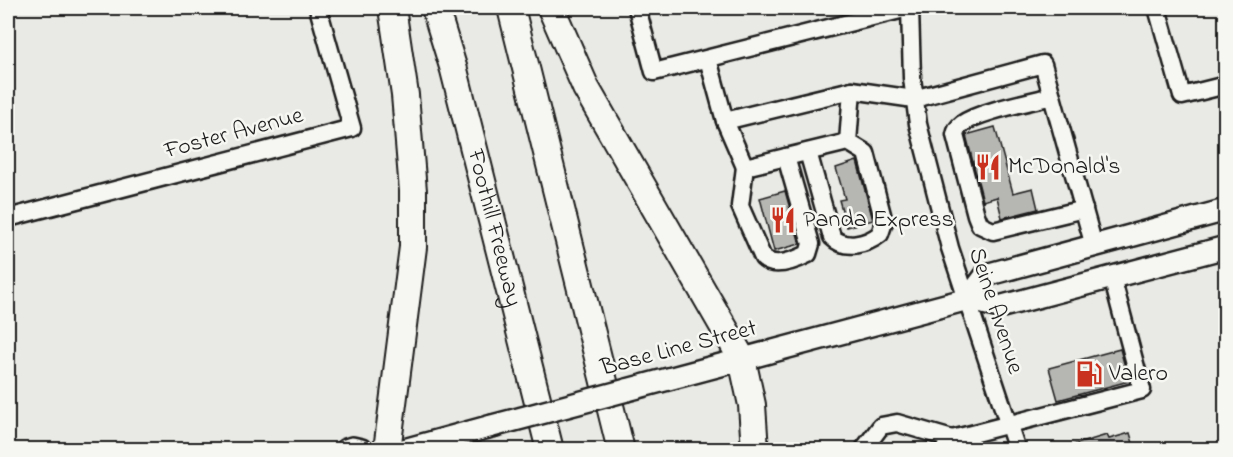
<svg xmlns="http://www.w3.org/2000/svg" width="1233" height="457" viewBox="0 0 1233 457" font-family="'Indie Flower',sans-serif">
<style>
.building{fill:#b6b6b3;stroke:#1c1c1c;stroke-width:1.5}
.lines{fill:none;stroke-linecap:round;stroke-linejoin:round}
.minor-casing{stroke:#1c1c1c;stroke-width:21}
.major-casing{stroke:#1c1c1c;stroke-width:26}
.highway-casing{stroke:#1c1c1c;stroke-width:30}
.minor{stroke:#f6f6f2;stroke-width:16}
.major{stroke:#f6f6f2;stroke-width:21}
.highway{stroke:#f6f6f2;stroke-width:26}
.major-bridge-casing{stroke:#1c1c1c;stroke-width:26;stroke-linecap:butt}
.major-bridge{stroke:#f6f6f2;stroke-width:21}
.labels{text-anchor:middle;dominant-baseline:central;stroke-width:5;stroke-linejoin:round;paint-order:stroke}
.street-label{font-size:24px;fill:#1c1c1c;stroke:#f6f6f2}
.poi-label{font-size:24px;fill:#1c1c1c;stroke:#f6f6f2;text-anchor:start}
</style>
<rect width="100%" height="100%" fill="#e9e9e5"/>
<filter id="ink" filterUnits="userSpaceOnUse"><feTurbulence type="fractalNoise" baseFrequency=".0167" numOctaves="2"/><feDisplacementMap in="SourceGraphic" scale="12" xChannelSelector="R" yChannelSelector="G"/><feConvolveMatrix kernelMatrix="1 2 1 2 8 2 1 2 1" color-interpolation-filters="sRGB"/></filter>
<g filter="url(#ink)">
<!-- building -->
<g class="building">
<polygon points="995,127 1013,193 1033,188 1038,209 1002,218 997,197 983,201 966,135"/>
<polygon points="857,161 873,220 847,227 839,200 845,199 836,168"/>
<polygon points="785,191 800,244 774,251 760,198"/>
<polygon points="1120,349 1129,381 1058,400 1049,368"/>
<polygon points="1130,433 1135,450 1071,450 1070,446 1107,435 1109,439"/>
</g>
<g class="lines">
<!-- minor casing -->
<g class="minor-casing">
<g id="minor">
<polyline points="637,8 654,72 908,8"/>
<polyline points="910,8 912,78 918,124 950,248 1017,450"/>
<polyline points="1157,8 1182,96 1226,85"/>
<polyline points="708,59 725,121 852,90 914,99 1043,64 1094,246"/>
<path d="M1052,96C1030,102 980,111 962,124C958,127 956,130 955,135L976,215L980,225L993,231L1084,209"/>
<polyline points="725,121 745,167 848,142 852,90"/>
<path d="M808,152L832,237C845,250 866,245 880,234L884,222L866,153L848,142"/>
<path d="M745,167L740,206L763,258C774,269 796,260 808,254L811,244L786,157"/>
<polyline points="8,218 352,128 318,8"/>
<polyline points="863,450 881,426 897,423 952,439"/>
<polyline points="944,450 952,439 1142,390 1112,277"/>
</g>
</g>
<!-- major casing -->
<g class="major-casing">
<g id="major">
<polyline points="968,299 986,275 1226,210"/>
<polyline points="627,390 968,299 999,307 1226,247"/>
<polyline points="346,450 352,448 361,450"/>
<polyline points="404,450 492,426"/>
</g>
</g>
<!-- highway casing -->
<g class="highway-casing">
<g id="highway">
<path id="s1" d="M435,8L454,70L550,450"/>
<polyline points="511,8 621,450"/>
<polyline points="551,8 586,88 742,359 752,405 755,450"/>
<polyline points="387,450 413,247 413,191 405,95 392,8"/>
</g>
</g>
<!-- minor -->
<use href="#minor" class="minor"/>
<!-- major -->
<use href="#major" class="major"/>
<!-- highway -->
<use href="#highway" class="highway"/>
<!-- major-bridge casing -->
<g class="major-bridge-casing">
<polyline id="major-bridge" points="492,426 627,390"/>
</g>
<!-- major-bridge -->
<use href="#major-bridge" class="major-bridge"/>
</g>
</g>
<!-- icons -->
<defs>
<g id="restaurant-bare" transform="scale(2.07)"><path d="M-5-6h1v4h1v-4h1v4h1v-4h1v5L-1.5 .5V6h-2V.5L-5-1ZM5-6V6H3V1.5H1.5Q1.5-4 5-6Z" fill="#c8321e" stroke="#f6f6f2" stroke-width="2.5" paint-order="stroke"/></g>
<g id="fuel-bare" transform="scale(2.07)"><path d="M-5.5-6h7V0h2V4h1.3V-2.5L3-4.5l.8-.8L6-3V5H2.5V1h-1V6h-7ZM-4.2-4.7v3.2H.2V-4.7Z" fill="#c8321e" stroke="#f6f6f2" stroke-width="2.5" paint-order="stroke"/></g>
</defs>
<g fill-rule="evenodd">
<use href="#restaurant-bare" x="988" y="167"/>
<use href="#restaurant-bare" x="783" y="220"/>
<use href="#fuel-bare" x="1089" y="374"/>
</g>
<g class="labels">
<!-- street labels -->
<g class="street-label">
<text transform="translate(234 134) rotate(-15)">Foster Avenue</text>
<text stroke="none"><textPath href="#s1" startOffset="228">Foothill Freeway</textPath></text>
<text transform="translate(995 311) rotate(72)">Seine Avenue</text>
<text transform="translate(679 349) rotate(-15)">Base Line Street</text>
</g>
<!-- poi labels -->
<g class="poi-label">
<text x="1008" y="167">McDonald's</text>
<text x="803" y="220">Panda Express</text>
<text x="1109" y="374">Valero</text>
</g>
</g>
<!-- margin -->
<rect width="1233" height="457" fill="none" stroke="#f6f6f2" stroke-width="30"/>
<rect x="15" y="15" width="1203" height="427" fill="none" stroke="#1c1c1c" stroke-width="2" filter="url(#ink)"/>
</svg>
